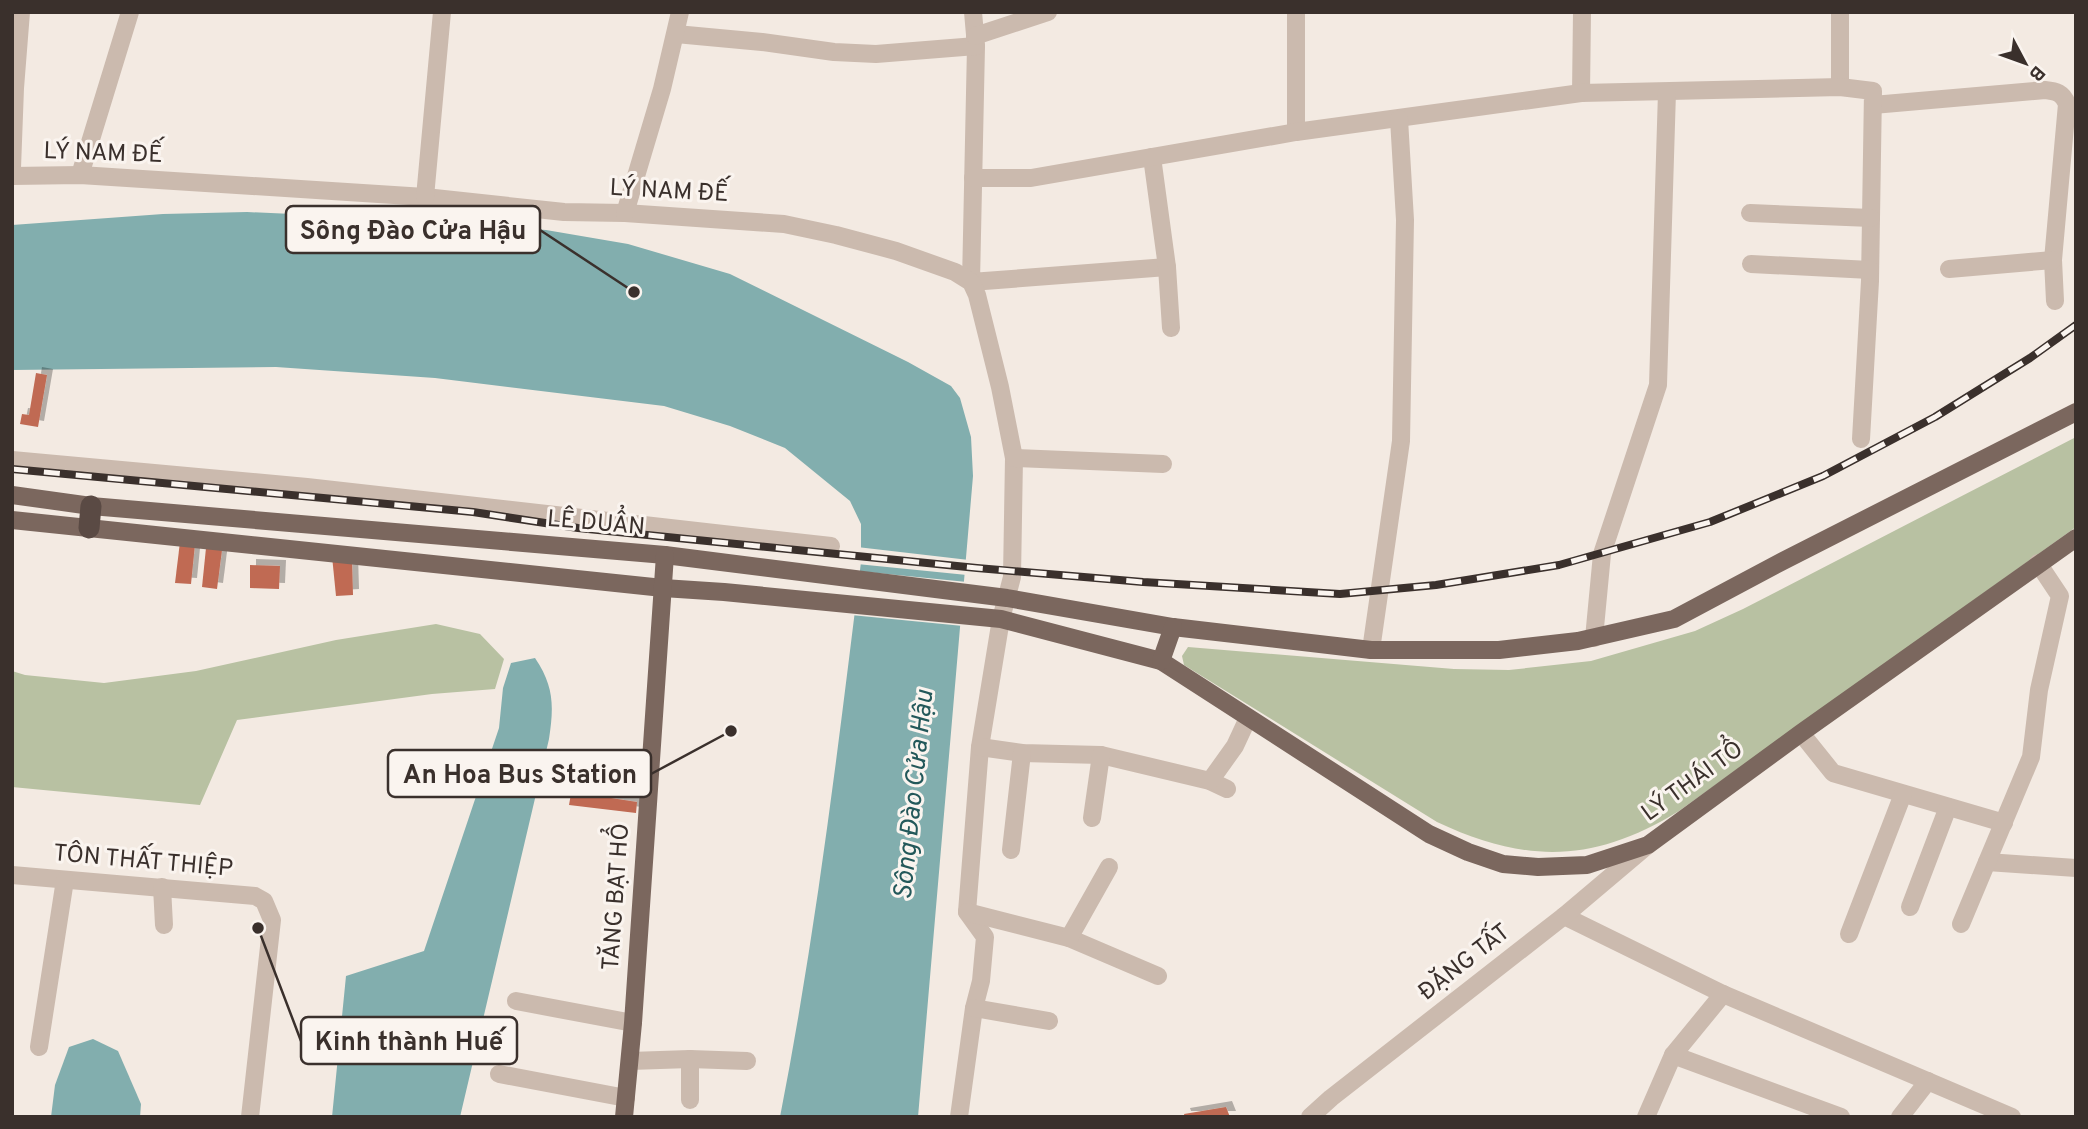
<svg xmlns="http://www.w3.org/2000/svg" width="2088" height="1129" viewBox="0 0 2088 1129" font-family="Overpass,sans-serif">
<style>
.green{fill:#b8c1a2}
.water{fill:#82aeae}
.pier{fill:#f3eae2}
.building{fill:#c06a53;filter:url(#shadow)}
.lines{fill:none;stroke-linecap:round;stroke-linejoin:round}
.minor{stroke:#cbbaae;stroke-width:18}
.major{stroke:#7b675e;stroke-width:18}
.highway{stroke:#5a4a44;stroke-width:21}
.rail-casing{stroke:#3a302c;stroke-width:8}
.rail{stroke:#faf4ef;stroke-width:5;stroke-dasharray:16;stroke-linecap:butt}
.labels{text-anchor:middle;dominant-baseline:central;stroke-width:6;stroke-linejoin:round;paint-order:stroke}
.street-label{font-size:24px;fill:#3a302c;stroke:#faf4ef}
.water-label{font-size:26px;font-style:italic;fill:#23585a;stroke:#faf4ef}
.leader{fill:none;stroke:#3a302c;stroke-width:2.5}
.callout-dot{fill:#3a302c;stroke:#faf4ef;stroke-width:2.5}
.callout{fill:#faf4ef;stroke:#3a302c;stroke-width:2.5}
.callout-label{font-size:26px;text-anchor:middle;font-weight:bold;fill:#3a302c}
</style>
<defs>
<filter id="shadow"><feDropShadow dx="6" dy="-6" stdDeviation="0" flood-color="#0004"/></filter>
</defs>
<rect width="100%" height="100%" fill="#f3eae2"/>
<!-- green -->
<g class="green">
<path d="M2076,437V527L1679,811C1595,863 1526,864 1437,822L1184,665L1182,656L1188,647L1454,669L1509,670L1591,661L1695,631L1743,609Z"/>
<polygon points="436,624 480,634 504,659 495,689 432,694 237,720 200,805 12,787 12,671 25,675 104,683 196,671 336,640"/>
</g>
<!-- water -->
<g class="water">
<path d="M247,212L404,219L546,230L628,244L730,274L908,362L951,386L960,398L971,437L973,476L918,1117H780C816,933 838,748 861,562V524L850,501L785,448L730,426L664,406L435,378L276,367L12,370V225L163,214Z"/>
<path d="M535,658C554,686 554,706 549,739L460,1117H332L346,976L424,951L499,728L503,688L511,663Z"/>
<polygon points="93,1039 118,1051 141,1104 140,1117 51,1117 55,1085 69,1047"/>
</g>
<!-- pier -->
<g class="pier">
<polygon points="857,547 969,560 967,575 857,564"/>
<polygon points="857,571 967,582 963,626 851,615"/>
</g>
<!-- building -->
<g class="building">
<polygon points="36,373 47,375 38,427 20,424 22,414 29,415"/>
<polygon points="180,542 195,544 191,584 175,583"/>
<polygon points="206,548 222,550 217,589 202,587"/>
<polygon points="332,556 352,561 353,595 336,596"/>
<polygon points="250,565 280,566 279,589 250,588"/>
<polygon points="572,788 599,793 598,796 637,802 636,813 569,805"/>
<polygon points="1226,1107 1230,1117 1185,1117 1184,1114"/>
</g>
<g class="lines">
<!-- minor -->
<g class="minor">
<polyline points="973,12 976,46 971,282 1167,267"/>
<polyline points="1840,12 1840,87"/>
<polyline points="676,34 762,42 834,52 876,54 976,46"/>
<polyline points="975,36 1048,12"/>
<polyline points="1581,93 1582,12"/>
<path d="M1873,105L2045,90C2056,91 2063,93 2067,104L2053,260L2055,301"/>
<polyline points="1296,132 1296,12"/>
<polyline points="1152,157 1167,267 1171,328"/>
<polyline points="12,168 15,88 21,12"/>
<polyline points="80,175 130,12"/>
<polyline points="12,176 80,175 425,197 564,212 625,213 784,224 836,235 896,251 955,272 971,282 977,295 1000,387 1014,458 1012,577 1001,619 980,747 967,912 985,937 981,981 974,1008 959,1117"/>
<polyline points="973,178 1031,178 1296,132 1581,93 1840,87 1873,91 1870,281 1861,439"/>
<polyline points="425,197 442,12"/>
<polyline points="625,213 662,89 680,12"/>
<polyline points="1750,213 1871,218"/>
<polyline points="1751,264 1870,270"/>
<polyline points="1949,269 2053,260"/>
<polyline points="1014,458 1163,464"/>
<polyline points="12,460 307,487 831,546"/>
<polyline points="1594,638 1602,554 1658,385 1667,92"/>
<polyline points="1371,650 1401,441 1405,220 1399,119"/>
<polyline points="1801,733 1833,773 2004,823"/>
<polyline points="980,747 1022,753 1101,755 1210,781 1227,789"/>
<polyline points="1210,781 1235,746 1248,718"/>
<polyline points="1092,818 1101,755"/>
<polyline points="1011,850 1022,753"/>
<polyline points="1987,862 2076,868"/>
<polyline points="12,875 255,896 264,901 272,920 250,1117"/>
<polyline points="162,887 164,925"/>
<polyline points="1910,907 1948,807"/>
<polyline points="967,912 1069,938 1158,976"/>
<polyline points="1564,916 1723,994 2012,1117"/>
<polyline points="1961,924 2031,757 2039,690 2060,596 2038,563"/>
<polyline points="1849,934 1903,794"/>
<polyline points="1069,938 1109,867"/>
<polyline points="516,1001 633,1023"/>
<polyline points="974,1008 1049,1021"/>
<polyline points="39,1047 65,880"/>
<polyline points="1673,1055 1841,1117"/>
<polyline points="690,1059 690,1100"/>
<polyline points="630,1061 690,1059 747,1061"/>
<polyline points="499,1074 626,1098"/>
<polyline points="1310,1117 1331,1098 1564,916 1648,845"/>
<polyline points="1646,1117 1673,1055 1723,994"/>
<polyline points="1900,1117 1928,1081"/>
</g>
<!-- major -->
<g class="major">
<polyline points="12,495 91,506 665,555 1007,598 1173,627 1371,650 1499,650 1578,641 1674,619 1783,561 2076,412"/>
<polyline points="12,520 663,588 724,592 1001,619 1161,661 1429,834 1468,852 1503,864 1538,867 1587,865 1648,845 1801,733 2076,538"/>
<polyline points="1161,661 1173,627"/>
<polyline points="624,1117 633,1023 665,555"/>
</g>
<!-- highway -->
<polyline class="highway" points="89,528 91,506"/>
<!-- rail casing -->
<g class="rail-casing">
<polyline id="rail" points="12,469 473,512 578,528 977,568 1143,582 1340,594 1436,585 1559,565 1710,522 1823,476 1935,417 2030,358 2076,325"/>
</g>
<!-- rail -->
<use href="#rail" class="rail"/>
</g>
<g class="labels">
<!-- street labels -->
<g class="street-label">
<text transform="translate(103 154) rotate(2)">LÝ NAM ĐẾ</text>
<text transform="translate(669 192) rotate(3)">LÝ NAM ĐẾ</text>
<text transform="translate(596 524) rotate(5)">LÊ DUẨN</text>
<text transform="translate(1693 782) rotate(-36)">LÝ THÁI TỔ</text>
<text transform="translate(143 862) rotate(5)">TÔN THẤT THIỆP</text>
<text transform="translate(617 897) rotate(-86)">TĂNG BẠT HỔ</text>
<text transform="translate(1465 963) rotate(-38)">ĐẶNG TẤT</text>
</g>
<!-- water labels -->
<g class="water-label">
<text transform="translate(915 795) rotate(-84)">Sông Đào Cửa Hậu</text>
</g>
</g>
<!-- callouts -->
<path class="leader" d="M634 292L540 230M731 731L651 774M258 928L301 1041"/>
<g class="callout-dot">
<circle cx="634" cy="292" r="7"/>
<circle cx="731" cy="731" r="7"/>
<circle cx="258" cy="928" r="7"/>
</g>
<g class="callout">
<rect x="286" y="206" width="254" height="47" rx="7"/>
<rect x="388" y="750" width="263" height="47" rx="7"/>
<rect x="301" y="1017" width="216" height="47" rx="7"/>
</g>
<g class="callout-label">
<text x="413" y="239">Sông Đào Cửa Hậu</text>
<text x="520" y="783">An Hoa Bus Station</text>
<text x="409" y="1050">Kinh thành Huế</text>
</g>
<!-- border -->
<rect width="2088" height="1129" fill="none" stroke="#3a302c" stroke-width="28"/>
<!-- north arrow -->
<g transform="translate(2025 63) rotate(131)" stroke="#faf4ef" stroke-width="5" paint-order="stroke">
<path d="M0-5L12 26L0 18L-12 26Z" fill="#3a302c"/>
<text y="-10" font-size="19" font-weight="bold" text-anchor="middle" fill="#3a302c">B</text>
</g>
</svg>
